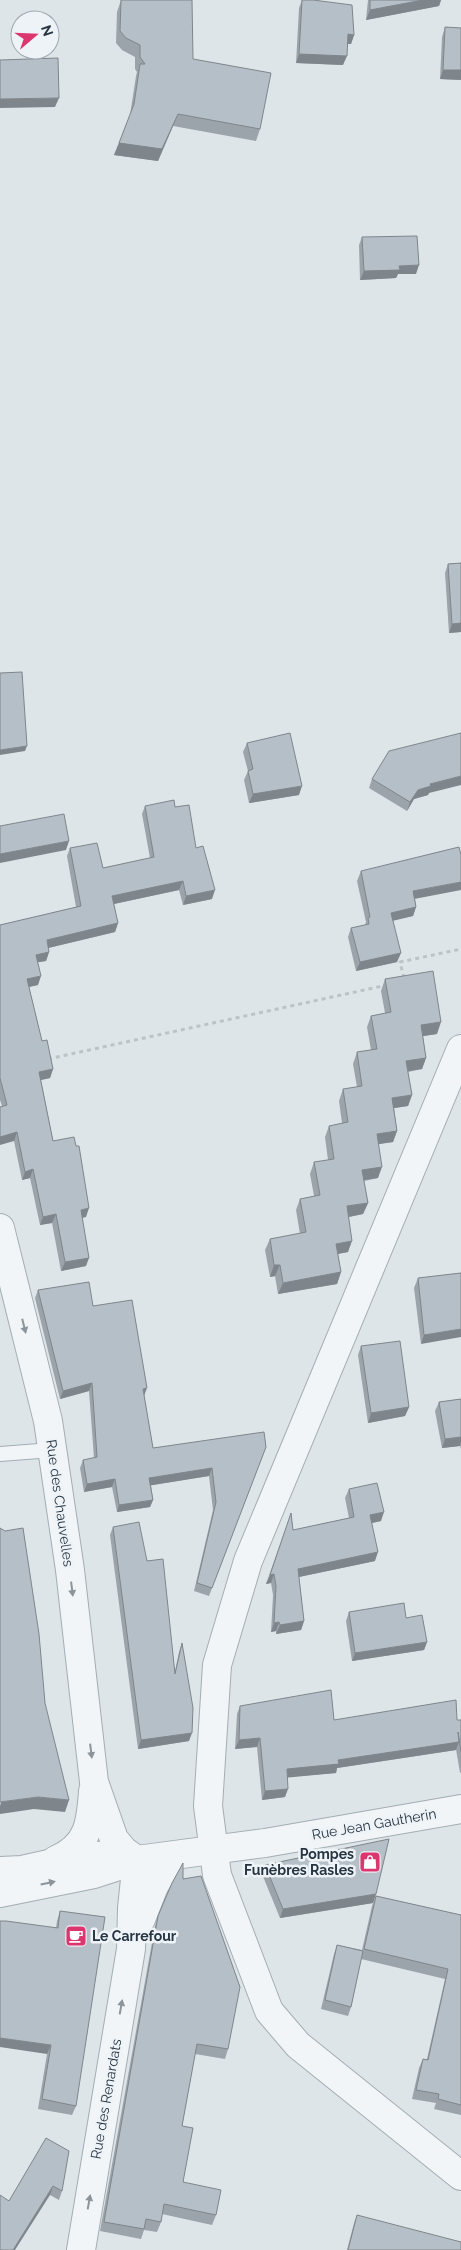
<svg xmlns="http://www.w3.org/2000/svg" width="461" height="2250" viewBox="0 0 461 2250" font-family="Raleway,sans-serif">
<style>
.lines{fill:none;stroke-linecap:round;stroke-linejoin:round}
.lane-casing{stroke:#a3adb4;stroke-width:16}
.street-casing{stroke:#a3adb4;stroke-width:30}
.path{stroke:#bcc3c8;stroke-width:3;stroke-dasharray:4 4;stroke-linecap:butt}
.lane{stroke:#f1f5f7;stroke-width:14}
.street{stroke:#f1f5f7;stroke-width:28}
.wall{fill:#9ca4ab}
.shaded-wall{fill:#7f868b}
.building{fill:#b5bfc7;stroke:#7f868b}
.oneway{fill:#8c959c}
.labels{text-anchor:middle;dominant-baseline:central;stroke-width:5;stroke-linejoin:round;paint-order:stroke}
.street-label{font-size:14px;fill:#263542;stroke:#eef3f7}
.poi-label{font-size:14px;font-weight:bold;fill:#263542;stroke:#eef3f7;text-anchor:end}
</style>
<rect width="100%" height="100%" fill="#dee5e9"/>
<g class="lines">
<!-- lane casing -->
<g class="lane-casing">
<polyline id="lane" points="0,1454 52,1450"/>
</g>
<!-- street casing -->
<g class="street-casing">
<g id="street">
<polyline points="461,1049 248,1561 217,1665 208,1806 217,1875 269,2011 298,2045 461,2176"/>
<polyline points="0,1228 48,1421 70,1570 94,1782 114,1839 124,1851 137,1860"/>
<path d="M56,1860C89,1846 91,1822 93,1791"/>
<polyline points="0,1871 22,1870 89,1855 128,1859"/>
<polyline points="0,1893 94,1874 137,1860 265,1843 461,1809"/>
<polyline points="141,1919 154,1886 172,1856"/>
<polyline points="81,2250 131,1949 132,1908 137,1860"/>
</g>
</g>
<!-- path -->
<g class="path">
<polyline points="404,978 400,962 461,949"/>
<polyline points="48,1059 387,985"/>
</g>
<!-- lane -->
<use href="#lane" class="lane"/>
<!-- street -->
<use href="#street" class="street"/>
</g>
<!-- wall -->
<g class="wall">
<polygon points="121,0 193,59 260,129 256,141 173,126 158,161 114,155 130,115 136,76 137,72 135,69 135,57 122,50 116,43 117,12"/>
<polygon points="302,0 354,35 351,44 347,44 343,65 296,63 299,8"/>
<polygon points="368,0 441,0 439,6 366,20"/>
<polygon points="445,27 461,28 461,80 440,79 442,37"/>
<polygon points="362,237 416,274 398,274 396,278 360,280 359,245"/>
<polygon points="461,563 461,632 449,633 445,573 448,564"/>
<polygon points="247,743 299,795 249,803 244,780 248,771 243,752"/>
<polygon points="372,779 429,793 428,795 414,799 407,811 369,788"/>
<polygon points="145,806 175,807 196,848 212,899 183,905 179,890 114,904 118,923 115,932 48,948 49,952 46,961 38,962 38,985 29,987 42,1041 53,1069 50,1078 41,1080 53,1141 86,1217 82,1218 86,1266 61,1271 52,1223 40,1225 30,1178 22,1180 14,1141 0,1100 0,925 76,907 67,856 70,848 103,868 150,858 142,814"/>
<polygon points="361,871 415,899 416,907 413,916 393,920 397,962 356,971 348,937 351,928 365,925 366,922 357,881"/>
<polygon points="385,979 437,1034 423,1036 426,1058 422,1069 408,1072 412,1095 408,1106 394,1108 397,1131 393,1142 378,1144 378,1178 364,1181 368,1203 363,1214 349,1217 348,1252 338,1254 341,1272 337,1284 278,1294 275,1276 270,1277 265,1250 270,1239 300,1234 296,1210 300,1199 314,1196 310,1174 314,1162 328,1160 325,1137 329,1126 342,1123 339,1101 343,1089 357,1087 353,1064 357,1052 371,1050 367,1027 371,1016 385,1013 381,991"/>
<polygon points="461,1273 421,1344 414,1288 418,1278"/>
<polygon points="38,1290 93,1306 144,1396 153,1448 266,1447 209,1596 194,1591 213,1510 209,1476 151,1485 153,1500 150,1507 117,1512 112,1487 84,1492 80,1468 83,1460 94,1458 89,1391 60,1399 35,1298"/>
<polygon points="361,1346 409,1407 405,1416 368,1423 358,1355"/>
<polygon points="461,1399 461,1449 460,1446 442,1448 435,1411 439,1402"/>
<polygon points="349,1489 381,1521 372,1523 375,1561 299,1577 304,1621 301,1630 276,1634 276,1631 271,1632 273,1595 271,1583 266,1584 291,1513 293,1530 349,1518 345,1498"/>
<polygon points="113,1527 147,1561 175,1671 179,1652 182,1643 189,1741 138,1749 110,1535"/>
<polygon points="349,1612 406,1618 427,1642 424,1650 352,1661 346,1621"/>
<polygon points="240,1706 334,1720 461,1720 461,1772 460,1773 456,1749 456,1750 337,1768 336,1773 287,1777 285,1797 262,1800 257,1747 235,1749 237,1714"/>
<polygon points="265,1865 376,1894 373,1903 280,1918 262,1874"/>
<polygon points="376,1896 461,1915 461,2115 434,2109 436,2103 412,2099 419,2068 423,2059 427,2059 445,1979 361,1959 351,2007 348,2016 321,2009 334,1954 337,1945 362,1950 372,1906"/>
<polygon points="60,1911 76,2106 72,2115 38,2109 47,2054 56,1928 57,1921"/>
<polygon points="158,1916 228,2049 225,2059 195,2054 182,2126 183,2182 216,2215 212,2225 162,2214 161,2222 157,2232 144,2230 141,2239 100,2231 155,1926"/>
<polygon points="46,2138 62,2191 59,2200 50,2195"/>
<polygon points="357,2215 461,2250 347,2250 354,2223"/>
</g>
<!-- shaded-wall -->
<g class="shaded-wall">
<polygon points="423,0 441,0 439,6 366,20 370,10"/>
<polygon points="348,34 354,35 351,44 344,44"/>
<polygon points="299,54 347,56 343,65 296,63"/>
<polygon points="443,70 461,70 461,80 440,79"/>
<polygon points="59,98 55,107 0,108 0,99"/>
<polygon points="178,114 173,126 158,161 114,155 119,143"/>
<polygon points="419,265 416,274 398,274 396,278 360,280 364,271 399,266"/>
<polygon points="461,623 461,632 449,633 452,624"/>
<polygon points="27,746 25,751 0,755 0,750"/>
<polygon points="461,776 461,785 429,793 428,795 414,799 407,811 410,802 418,790 430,784"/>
<polygon points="302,786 299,795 249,803 253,794"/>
<polygon points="69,841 66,850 0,863 0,854"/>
<polygon points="183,881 179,890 109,905 112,896"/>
<polygon points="461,882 461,890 409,900 413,891"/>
<polygon points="215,890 212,899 183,905 186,896"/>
<polygon points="416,907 413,916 388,922 391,913"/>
<polygon points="118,923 115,932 44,949 47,940"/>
<polygon points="49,952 46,961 33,963 36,955"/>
<polygon points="401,953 397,962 356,971 360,962"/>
<polygon points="41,976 38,985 24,988 27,979"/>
<polygon points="441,1022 437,1034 417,1037 421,1025"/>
<polygon points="426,1058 422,1069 402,1072 406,1061"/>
<polygon points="53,1069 50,1078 36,1081 39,1072"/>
<polygon points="412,1095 408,1106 388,1109 392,1098"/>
<polygon points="397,1131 393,1142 373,1145 377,1134"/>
<polygon points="17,1132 14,1141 0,1145 0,1137"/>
<polygon points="382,1167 378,1178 358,1181 362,1170"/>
<polygon points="33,1169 30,1178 22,1180 25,1172"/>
<polygon points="368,1203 363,1214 343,1218 347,1206"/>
<polygon points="89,1208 86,1217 78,1218 81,1210"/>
<polygon points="56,1214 52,1223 40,1225 43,1217"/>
<polygon points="352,1241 348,1252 332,1255 336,1244"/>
<polygon points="89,1258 86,1266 61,1271 65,1262"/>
<polygon points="274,1265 280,1265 275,1276 270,1277"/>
<polygon points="341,1272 337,1284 278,1294 283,1283"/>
<polygon points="461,1329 461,1337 421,1344 424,1335"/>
<polygon points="92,1383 89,1391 60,1399 63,1391"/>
<polygon points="147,1388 144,1396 143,1389"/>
<polygon points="409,1407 405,1416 368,1423 371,1413"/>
<polygon points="461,1437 461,1443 460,1446 442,1448 445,1439"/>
<polygon points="212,1468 209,1476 147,1486 149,1478"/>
<polygon points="115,1479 112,1487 84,1492 87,1484"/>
<polygon points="153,1500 150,1507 117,1512 119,1505"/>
<polygon points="384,1512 381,1521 367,1524 370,1515"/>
<polygon points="378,1552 375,1561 294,1578 298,1569"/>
<polygon points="274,1574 271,1583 266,1584 270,1575"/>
<polygon points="304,1621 301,1630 276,1634 280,1625"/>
<polygon points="279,1622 276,1631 271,1632 274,1623"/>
<polygon points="427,1642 424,1650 352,1661 355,1653"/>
<polygon points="192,1733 189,1741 138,1749 141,1740"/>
<polygon points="260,1738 257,1747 235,1749 239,1740"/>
<polygon points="459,1742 456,1750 337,1768 336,1773 283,1778 287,1769 338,1760"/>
<polygon points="288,1789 285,1797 262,1800 265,1791"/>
<polygon points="38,1797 69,1800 65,1812 34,1809 0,1814 0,1806 1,1802"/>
<polygon points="376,1894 373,1903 280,1918 283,1909"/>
<polygon points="0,2038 51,2045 47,2054 0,2047"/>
<polygon points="53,2186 50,2195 15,2250 13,2250"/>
</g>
<!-- building -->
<g class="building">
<polygon points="121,0 192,0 193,59 271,73 260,129 178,114 162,149 119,143 134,104 140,64 145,64 140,57 140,45 126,38 120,31"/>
<polygon points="302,0 313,0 352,5 354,35 348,34 347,56 299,54"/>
<polygon points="370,0 423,0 370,10"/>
<polygon points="445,27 461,28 461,70 443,70"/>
<polygon points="58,58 59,98 0,99 0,60"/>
<polygon points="417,236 419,265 399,266 400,270 364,271 362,237"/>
<polygon points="461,563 461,623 452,624 448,564"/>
<polygon points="22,672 27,746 0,750 0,673"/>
<polygon points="290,733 302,786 253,794 248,771 253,769 247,743"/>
<polygon points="461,733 461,776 430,784 431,786 418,790 410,802 372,779 389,751"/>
<polygon points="174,800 175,807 189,805 196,848 203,846 215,890 186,896 183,881 112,896 118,923 47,940 49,952 36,955 41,976 27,979 42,1041 47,1040 53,1069 39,1072 53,1141 74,1137 76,1146 79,1146 89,1208 81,1210 89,1258 65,1262 56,1214 43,1217 33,1169 25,1172 17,1132 0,1137 0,1107 7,1105 0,1078 0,925 81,906 70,848 97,843 103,868 154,857 145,806"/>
<polygon points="64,814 69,841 0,854 0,826"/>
<polygon points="459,847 461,855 461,882 413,891 416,907 391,913 401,953 360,962 351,928 369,924 368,918 370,917 361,871"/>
<polygon points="433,971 441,1022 421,1025 426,1058 406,1061 412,1095 392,1098 397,1131 377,1134 382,1167 362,1170 368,1203 347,1206 352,1241 336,1244 341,1272 283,1283 280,1265 274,1265 270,1239 306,1232 300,1199 320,1195 314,1162 334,1159 329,1126 348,1122 343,1089 362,1086 357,1052 377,1049 371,1016 391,1012 385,979"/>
<polygon points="461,1273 461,1329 424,1335 418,1278"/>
<polygon points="89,1282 93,1306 132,1300 147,1388 143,1389 153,1448 264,1432 266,1447 212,1588 197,1583 216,1502 212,1468 149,1478 153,1500 119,1505 115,1479 87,1484 83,1460 97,1457 92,1383 63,1391 38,1290"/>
<polygon points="400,1341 409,1407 371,1413 361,1346"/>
<polygon points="461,1399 461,1437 445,1439 439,1402"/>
<polygon points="377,1483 384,1512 370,1515 378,1552 298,1569 304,1621 280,1625 279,1622 274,1623 276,1586 274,1574 270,1575 291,1513 293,1530 354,1517 349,1489"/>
<polygon points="139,1522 147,1561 163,1559 175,1674 182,1643 193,1708 192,1733 141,1740 113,1527"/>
<polygon points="0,1528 5,1531 23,1528 39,1634 45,1703 69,1800 38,1797 0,1802"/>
<polygon points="404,1603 406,1618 422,1615 427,1642 355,1653 349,1612"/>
<polygon points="331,1690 334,1720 456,1700 457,1720 461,1720 461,1752 458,1732 459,1742 338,1760 339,1764 287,1769 288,1789 265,1791 260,1738 239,1740 240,1706"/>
<polygon points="389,1839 376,1894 283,1909 265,1865"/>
<polygon points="183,1863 183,1879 201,1876 240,1987 228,2049 197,2044 182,2126 193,2128 183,2182 221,2190 216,2215 164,2204 161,2222 146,2219 144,2229 104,2222 158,1916 172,1883"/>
<polygon points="376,1896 461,1915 461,2105 438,2099 439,2094 416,2090 423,2059 428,2060 448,1969 364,1949"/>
<polygon points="60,1911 105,1917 76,2106 42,2099 51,2045 0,2038 0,1921 6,1921 58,1928"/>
<polygon points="337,1945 363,1951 351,2007 325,2000"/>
<polygon points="46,2138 69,2151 62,2191 53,2186 13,2250 0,2250 0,2195 9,2201"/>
<polygon points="357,2215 461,2242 461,2250 348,2250"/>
</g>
<!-- one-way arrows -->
<defs><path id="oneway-solid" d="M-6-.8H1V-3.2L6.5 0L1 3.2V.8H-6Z" transform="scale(1.25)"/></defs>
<g class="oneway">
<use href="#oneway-solid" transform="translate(24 1326) rotate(76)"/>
<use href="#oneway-solid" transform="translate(72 1589) rotate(83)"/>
<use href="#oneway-solid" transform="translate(91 1751) rotate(83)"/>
<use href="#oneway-solid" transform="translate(48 1883) rotate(-12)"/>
<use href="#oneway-solid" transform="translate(121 2007) rotate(-80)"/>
<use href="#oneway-solid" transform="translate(89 2202) rotate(-80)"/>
</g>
<!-- icons -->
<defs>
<g id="shop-square" transform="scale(1.125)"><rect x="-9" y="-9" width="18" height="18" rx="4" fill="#dc366e" stroke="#eef3f7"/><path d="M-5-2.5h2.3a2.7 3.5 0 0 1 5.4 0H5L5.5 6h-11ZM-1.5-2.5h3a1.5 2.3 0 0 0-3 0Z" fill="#fff"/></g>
<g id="cafe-square" transform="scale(1.125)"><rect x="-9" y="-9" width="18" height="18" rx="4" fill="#dc366e" stroke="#eef3f7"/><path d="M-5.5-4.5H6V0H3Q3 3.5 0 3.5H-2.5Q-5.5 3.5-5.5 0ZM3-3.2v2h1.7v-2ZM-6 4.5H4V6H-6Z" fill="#fff"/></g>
</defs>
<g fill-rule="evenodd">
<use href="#shop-square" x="370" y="1862"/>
<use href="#cafe-square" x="76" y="1936"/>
</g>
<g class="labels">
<!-- street labels -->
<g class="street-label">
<text transform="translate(60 1503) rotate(82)">Rue des Chauvelles</text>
<text transform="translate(374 1824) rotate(-10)">Rue Jean Gautherin</text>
<text transform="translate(106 2099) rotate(-80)">Rue des Renardats</text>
</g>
<!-- poi labels -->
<g class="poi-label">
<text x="354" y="1854">Pompes<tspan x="354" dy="16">Funèbres Rasles</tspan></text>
<text x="92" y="1936" text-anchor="start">Le Carrefour</text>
</g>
</g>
<!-- north arrow -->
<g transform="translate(35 35) rotate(71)"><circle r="24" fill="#eef3f7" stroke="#9ea7af"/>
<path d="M0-4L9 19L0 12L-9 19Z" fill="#dc366e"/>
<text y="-8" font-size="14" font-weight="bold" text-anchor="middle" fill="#263542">N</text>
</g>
</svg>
